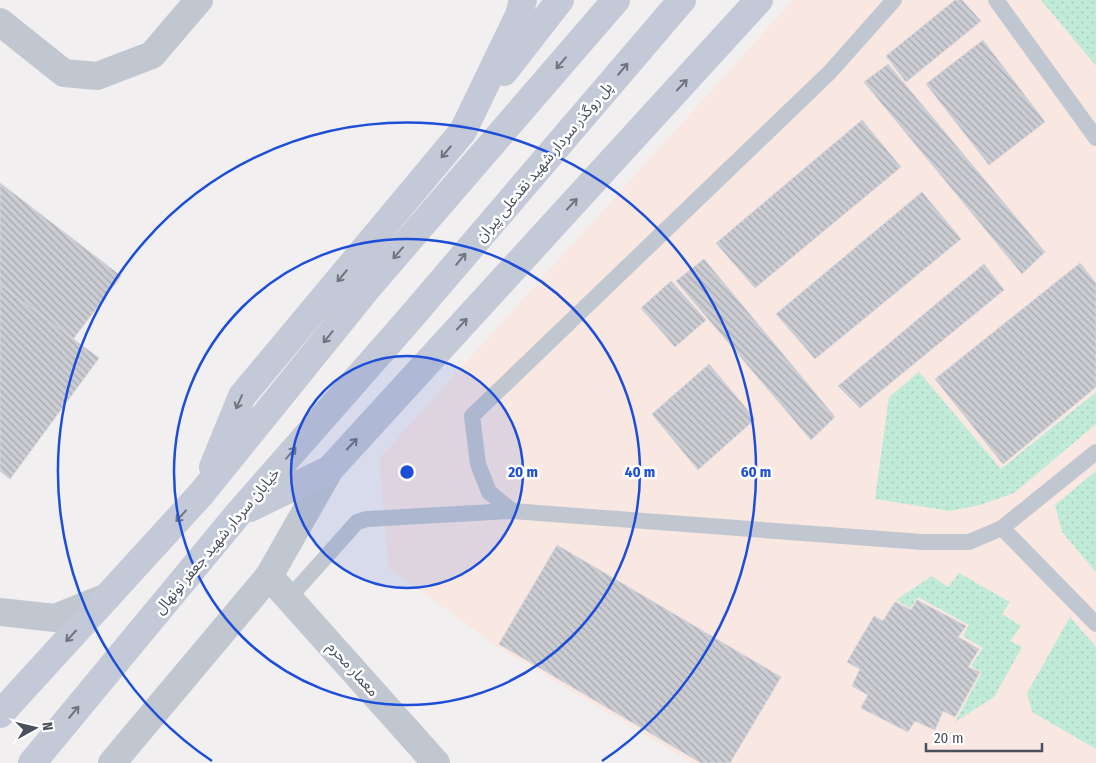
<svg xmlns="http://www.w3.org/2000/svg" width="1096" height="763" viewBox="0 0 1096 763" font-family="'Fira Sans Condensed','Noto Sans Arabic',sans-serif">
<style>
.medical{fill:#f9e7e1;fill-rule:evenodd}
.grass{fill:url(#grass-dots)}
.building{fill:url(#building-back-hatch);stroke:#d3d4da}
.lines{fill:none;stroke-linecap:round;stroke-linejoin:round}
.lane{stroke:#c1c7d0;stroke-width:16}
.street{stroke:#c1c7d0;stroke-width:28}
.secondary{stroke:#c3c9d6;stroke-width:28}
.oneway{stroke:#6e7480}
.ring{fill:none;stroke:#1d4ed8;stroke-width:2.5}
.labels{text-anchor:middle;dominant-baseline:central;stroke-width:5;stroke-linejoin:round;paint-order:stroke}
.street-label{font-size:15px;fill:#494f5b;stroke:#fff}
.centre{fill:#1d4ed8;stroke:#fff;stroke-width:2.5}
.ring-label{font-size:15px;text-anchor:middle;font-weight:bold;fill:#1d4ed8;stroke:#fff;stroke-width:5;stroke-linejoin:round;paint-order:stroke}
</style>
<defs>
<pattern id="grass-dots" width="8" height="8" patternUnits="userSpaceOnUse" patternTransform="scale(1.25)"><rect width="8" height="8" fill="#c1ebd9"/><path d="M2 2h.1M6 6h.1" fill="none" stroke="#a7cbbc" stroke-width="1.8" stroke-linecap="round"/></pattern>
<pattern id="building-back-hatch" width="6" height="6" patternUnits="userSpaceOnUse" patternTransform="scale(1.25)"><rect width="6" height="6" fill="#cccdd3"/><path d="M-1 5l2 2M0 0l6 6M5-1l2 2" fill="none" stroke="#a8a9ae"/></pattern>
</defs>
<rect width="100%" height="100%" fill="#f1efef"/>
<!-- medical -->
<path class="medical" d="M793,0H955L886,56L907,82L981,21L962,0H1096V283L1080,263L935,379L1003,464L1096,387V763H730L780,677L499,644L701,763H692L501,649L389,568L379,459ZM983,41L1045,122L989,165L927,84ZM887,64L1045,252L1022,273L864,82ZM862,120L901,167L756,287L716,242ZM922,192L961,239L815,359L776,314ZM704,259L835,417L811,440L676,281ZM983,264L1003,290L860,408L838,386ZM671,281L705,320L675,347L642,308ZM709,364L755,419L698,470L652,414ZM917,600L966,626L958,637L979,649L968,667L979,672L955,717L943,711L935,730L915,721L907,732L862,709L868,695L852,685L860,669L847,662L874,616L883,621L895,602L911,610Z"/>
<!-- grass -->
<g class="grass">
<polygon points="1041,0 1096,0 1096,66"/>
<polygon points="919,372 1001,469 1096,392 1096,424 1014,493 980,505 950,511 875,499 889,397"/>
<polygon points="1096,471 1096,572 1062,532 1055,505"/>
<polygon points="959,573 1010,602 1002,614 1021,626 1010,641 1022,647 994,697 955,722 982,672 971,666 983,648 963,636 969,625 918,597 910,608 896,600 932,576 948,587"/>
<polygon points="1070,617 1096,647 1096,749 1032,712 1027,693"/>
</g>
<!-- building -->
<g class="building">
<polygon points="955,0 962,0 981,21 906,82 886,56"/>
<polygon points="983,40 1045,122 989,165 926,84"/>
<polygon points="888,64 1045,252 1022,274 864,82"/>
<polygon points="862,120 901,167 755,288 716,243"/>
<polygon points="0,183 121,276 73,339 0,285"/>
<polygon points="922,192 961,239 815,359 776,314"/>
<polygon points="704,259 835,417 811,440 676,281"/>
<polygon points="1080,263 1096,283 1096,387 1003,464 935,379"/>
<polygon points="984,264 1004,290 860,408 838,386"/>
<polygon points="671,281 706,320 675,347 641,308"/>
<polygon points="0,285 99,358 10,479 0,471"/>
<polygon points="709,364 755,419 698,470 652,414"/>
<polygon points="557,545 781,677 730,763 701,763 499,644"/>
<polygon points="917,600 966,626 958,637 979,649 968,667 980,672 955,717 943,711 935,730 915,721 908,732 861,708 868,695 852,686 860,669 847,662 874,616 883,621 895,602 911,610"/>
</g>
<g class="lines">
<!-- lane -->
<g class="lane">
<polyline points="894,0 830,72 472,416 478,464 489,492 512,511 922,542 969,542 1002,528 1096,452"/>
<polyline points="996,0 1096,138"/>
<polyline points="1002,528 1096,624"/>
<polyline points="289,598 357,522 367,519 512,511"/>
</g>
<!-- street -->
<g class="street">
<polyline points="0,22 64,73 97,76 152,55 199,0"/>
<polyline points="269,576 436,763"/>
<polyline points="0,612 55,618 107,597"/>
<polyline points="112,763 269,576 330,469"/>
</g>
<!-- secondary -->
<g class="secondary">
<polyline points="504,72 560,0"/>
<polyline points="213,467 242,396 463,131 519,15 523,0"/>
<polyline points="250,508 330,469 759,0"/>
<polyline points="0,714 201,494 370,285 616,0"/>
<polyline points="32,763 238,514 406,323 682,0"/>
</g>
</g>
<!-- one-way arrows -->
<defs><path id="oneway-shaft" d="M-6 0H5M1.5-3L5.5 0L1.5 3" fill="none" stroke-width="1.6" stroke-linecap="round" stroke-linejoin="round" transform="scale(1.25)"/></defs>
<g class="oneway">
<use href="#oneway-shaft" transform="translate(561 63) rotate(131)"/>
<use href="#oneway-shaft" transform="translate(623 69) rotate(-50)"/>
<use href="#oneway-shaft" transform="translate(682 85) rotate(-47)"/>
<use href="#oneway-shaft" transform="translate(446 152) rotate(130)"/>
<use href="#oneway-shaft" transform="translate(572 204) rotate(-47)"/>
<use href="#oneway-shaft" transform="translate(398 253) rotate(131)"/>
<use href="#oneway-shaft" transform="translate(461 259) rotate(-50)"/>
<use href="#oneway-shaft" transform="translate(342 276) rotate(130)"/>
<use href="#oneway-shaft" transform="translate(462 324) rotate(-47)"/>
<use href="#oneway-shaft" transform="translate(328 337) rotate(129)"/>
<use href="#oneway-shaft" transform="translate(239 402) rotate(114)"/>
<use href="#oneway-shaft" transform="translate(352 444) rotate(-47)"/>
<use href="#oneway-shaft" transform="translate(291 453) rotate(-49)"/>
<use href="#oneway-shaft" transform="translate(181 516) rotate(132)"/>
<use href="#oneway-shaft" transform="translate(71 636) rotate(133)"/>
<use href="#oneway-shaft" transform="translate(74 712) rotate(-50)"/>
</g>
<!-- distance rings -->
<circle cx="407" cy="472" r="116" fill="#1d4ed8" fill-opacity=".12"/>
<g class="ring">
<circle cx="407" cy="472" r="116"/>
<circle cx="407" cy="472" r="233"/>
<path d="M212 761A349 349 0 1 1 602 761"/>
</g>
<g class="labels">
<!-- street labels -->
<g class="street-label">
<text transform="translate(544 162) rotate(-50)">پل روگذر سردار شهید نقدعلی پیران</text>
<text transform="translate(217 541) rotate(-50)">خیابان سردار شهید جعفر نونهال</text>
<text transform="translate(353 669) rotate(48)">معمار محرم</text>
</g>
</g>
<circle cx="407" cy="472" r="8" class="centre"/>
<g class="ring-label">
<text x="523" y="477">20 m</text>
<text x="640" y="477">40 m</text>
<text x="756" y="477">60 m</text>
</g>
<!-- north arrow -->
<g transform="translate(35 728) rotate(82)" stroke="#ffffff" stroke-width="4" paint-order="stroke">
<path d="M0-4L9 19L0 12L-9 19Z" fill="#494f5b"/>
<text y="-8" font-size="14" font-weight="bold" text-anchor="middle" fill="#494f5b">N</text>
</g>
<!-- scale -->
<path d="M926 743v8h116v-8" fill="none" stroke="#494f5b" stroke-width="2.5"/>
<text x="934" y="743" font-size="15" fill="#494f5b" stroke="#ffffff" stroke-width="4" paint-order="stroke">20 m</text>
</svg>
